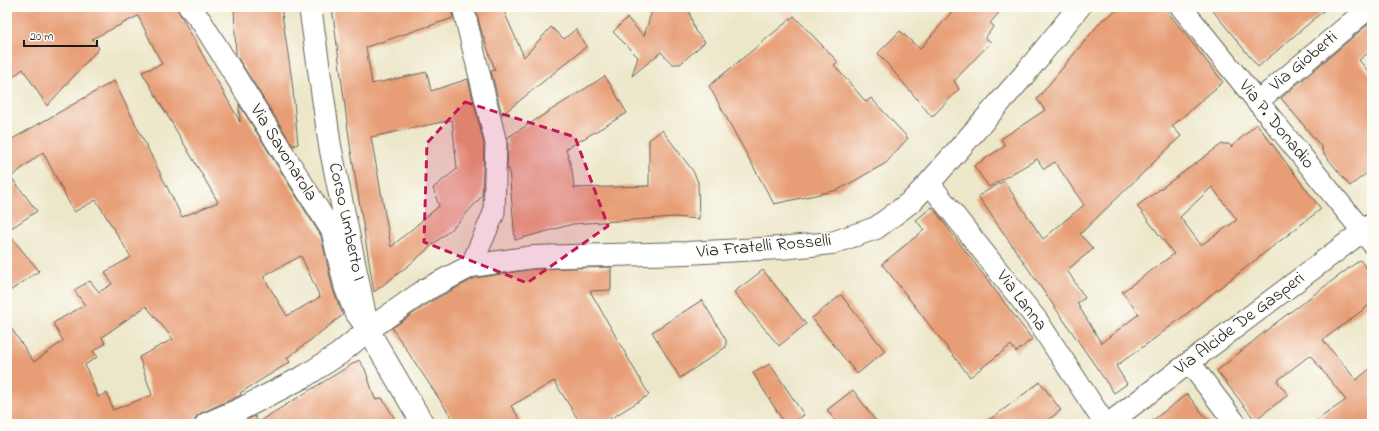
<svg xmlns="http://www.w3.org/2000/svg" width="1379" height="431" viewBox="0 0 1379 431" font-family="'Indie Flower',sans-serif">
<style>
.built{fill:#f6d1c5}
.building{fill:#e79d74;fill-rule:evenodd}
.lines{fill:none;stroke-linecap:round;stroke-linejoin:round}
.minor-casing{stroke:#656359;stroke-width:23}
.secondary-casing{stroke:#656359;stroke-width:24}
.minor{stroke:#fff;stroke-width:21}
.secondary{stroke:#fff;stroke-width:22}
.marked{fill:#c2185b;fill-opacity:0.2;stroke:#c2185b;stroke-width:3;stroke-dasharray:8 5;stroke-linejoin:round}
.labels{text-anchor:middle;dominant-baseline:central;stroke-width:3;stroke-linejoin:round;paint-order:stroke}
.street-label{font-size:18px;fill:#1c1c1c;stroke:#fdfcf7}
</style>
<rect width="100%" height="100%" fill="#fdfcf7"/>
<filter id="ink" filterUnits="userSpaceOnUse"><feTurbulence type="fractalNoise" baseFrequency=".025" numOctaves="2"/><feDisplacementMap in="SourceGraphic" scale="8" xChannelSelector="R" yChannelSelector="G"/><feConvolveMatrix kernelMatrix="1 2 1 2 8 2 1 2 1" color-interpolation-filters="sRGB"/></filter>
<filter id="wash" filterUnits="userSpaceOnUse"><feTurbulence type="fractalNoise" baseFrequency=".012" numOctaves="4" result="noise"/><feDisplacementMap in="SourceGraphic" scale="16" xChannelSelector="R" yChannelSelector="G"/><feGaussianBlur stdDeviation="0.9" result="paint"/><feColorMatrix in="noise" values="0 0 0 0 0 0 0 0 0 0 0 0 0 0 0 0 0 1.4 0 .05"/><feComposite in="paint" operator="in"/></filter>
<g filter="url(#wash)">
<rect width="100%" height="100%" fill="#ede7c9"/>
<!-- built -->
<polygon class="built" points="776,7 801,7 787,20"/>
<g id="blocks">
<!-- building -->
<g class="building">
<path d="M7,7H176L240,122L239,104L321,236L333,290L343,315L287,358L290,362L240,393L241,395L201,413L196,417L194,424H7V322L34,362L63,341L53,323L85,305L74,290L90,281L99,292L112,284L105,272L131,257L96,200L74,212L43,152L11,177L37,211L7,231V142L114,81L182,217L218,202L142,72L162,64L138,16L92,39L99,48L47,106L23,69L7,81ZM301,256L320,297L287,316L263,276ZM146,306L173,339L139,357L152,395L113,410L107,393L98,397L85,365L97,357L93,351L105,344L102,337Z"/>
<polygon points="234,7 281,7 292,81 298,144 293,146 236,55"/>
<path d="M332,7H451L453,18L366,47L372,84L427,72L431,91L468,79L484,144L482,196L457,224L409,265L374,292L350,145ZM452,120L457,169L433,188L439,206L391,247L371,137Z"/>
<polygon points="475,7 502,7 524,57 551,27 564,39 576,29 587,46 502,115 491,71 495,70 481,30"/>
<polygon points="653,7 688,7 695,31 705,42 680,64 672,64 661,52 632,76 638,57 613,32 627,18 644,36"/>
<polygon points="956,7 1004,7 990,23 994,26 985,38 991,42 954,81 959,89 932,117 878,53 900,31 920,49"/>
<path d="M1122,7H1164L1223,82L1172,126L1181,136L1080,234L1093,249L1067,270L1085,298L1077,303L1101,343L1139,314L1122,292L1174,254L1137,206L1222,144H1229L1231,147L1257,124L1321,209L1158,336L1116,366L1127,384L1114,393L978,196L1004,181L1043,239L1084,205L1055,162L1044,169L1037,159L989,187L974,166L1005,146L1001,139L1045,110L1037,99L1102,20ZM1212,187L1237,220L1201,245L1180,217Z"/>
<polygon points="1210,7 1328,7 1258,67"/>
<polygon points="794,16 838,62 834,65 866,102 871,98 908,138 886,163 838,190 774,204 709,86"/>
<polygon points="1372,21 1372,50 1359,60 1372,76 1372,169 1350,186 1321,150 1323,149 1281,98"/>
<polygon points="605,76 627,113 566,149 572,170 574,188 649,186 649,140 662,130 693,171 698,182 699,219 674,217 573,224 515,240 509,169 507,170 508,143 507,137 507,138"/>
<polygon points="932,207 1032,339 1016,352 1011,345 970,377 882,264 924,230 916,220"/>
<polygon points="7,232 39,271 7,293"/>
<polygon points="1360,260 1372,275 1372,303 1323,340 1356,380 1372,367 1372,424 1311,424 1346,400 1310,355 1277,381 1288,395 1255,420 1217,371 1273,325"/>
<polygon points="611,267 611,290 590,291 649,395 602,424 581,424 554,381 511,406 523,424 456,424 392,328 432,301 475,278 534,269"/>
<polygon points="763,270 806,324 779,346 734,292"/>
<polygon points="841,295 885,351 857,374 812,318"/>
<polygon points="702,300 726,340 726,347 680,378 652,332"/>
<polygon points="359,360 365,369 375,399 382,398 398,424 238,424 255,416 258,422"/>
<polygon points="770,364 804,415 788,424 785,424 753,373"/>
<polygon points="1040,382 1061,410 1043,424 984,424"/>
<polygon points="853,390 878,424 838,424 827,410"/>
<polygon points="1187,394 1211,424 1148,424"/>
</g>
</g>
</g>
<g filter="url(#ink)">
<use href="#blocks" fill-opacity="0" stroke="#656359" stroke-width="1"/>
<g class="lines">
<!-- minor casing -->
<g class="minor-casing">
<g id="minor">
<polyline points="189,7 201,21 332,231 345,287 355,312 364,324"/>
<polyline points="463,7 496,143 494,213 471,266"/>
<polyline points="1181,7 1372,243"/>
<polyline points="1257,102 1370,7"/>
<polyline points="929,183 1037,320 1105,424"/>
<polyline points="1190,363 1236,424"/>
<polyline points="1108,424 1372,224"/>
</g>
</g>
<!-- secondary casing -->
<g class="secondary-casing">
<g id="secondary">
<polyline points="310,7 330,146 368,330 423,424"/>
<polyline points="206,424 241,409 305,376 339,354 368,330 425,290 471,266 533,257 687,253 780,248 832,243 876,228 912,201 929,183 1024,75 1079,7"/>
</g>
</g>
<!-- minor -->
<use href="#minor" class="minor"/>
<!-- secondary -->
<use href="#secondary" class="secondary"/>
</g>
</g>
<!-- marked area -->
<path class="marked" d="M465,102L575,137L608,226L527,283L424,242L427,143Z"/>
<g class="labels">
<!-- street labels -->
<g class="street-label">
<text transform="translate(1304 62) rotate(-40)">Via Gioberti</text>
<text transform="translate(1276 125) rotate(51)">Via P. Donadio</text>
<text transform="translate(283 153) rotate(58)">Via Savonarola</text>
<text transform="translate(346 222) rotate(78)">Corso Umberto I</text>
<text transform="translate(764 247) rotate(-5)">Via Fratelli Rosselli</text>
<text transform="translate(1021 301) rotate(53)">Via Lanna</text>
<text transform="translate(1240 324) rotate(-37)">Via Alcide De Gasperi</text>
</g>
</g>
<!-- margin -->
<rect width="1379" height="431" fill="none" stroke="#fdfcf7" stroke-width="24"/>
<!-- scale -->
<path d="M24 40v6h73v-6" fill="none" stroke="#1c1c1c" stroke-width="2"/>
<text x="30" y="40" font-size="12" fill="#1c1c1c" stroke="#fdfcf7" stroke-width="3" paint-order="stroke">20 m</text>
</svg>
